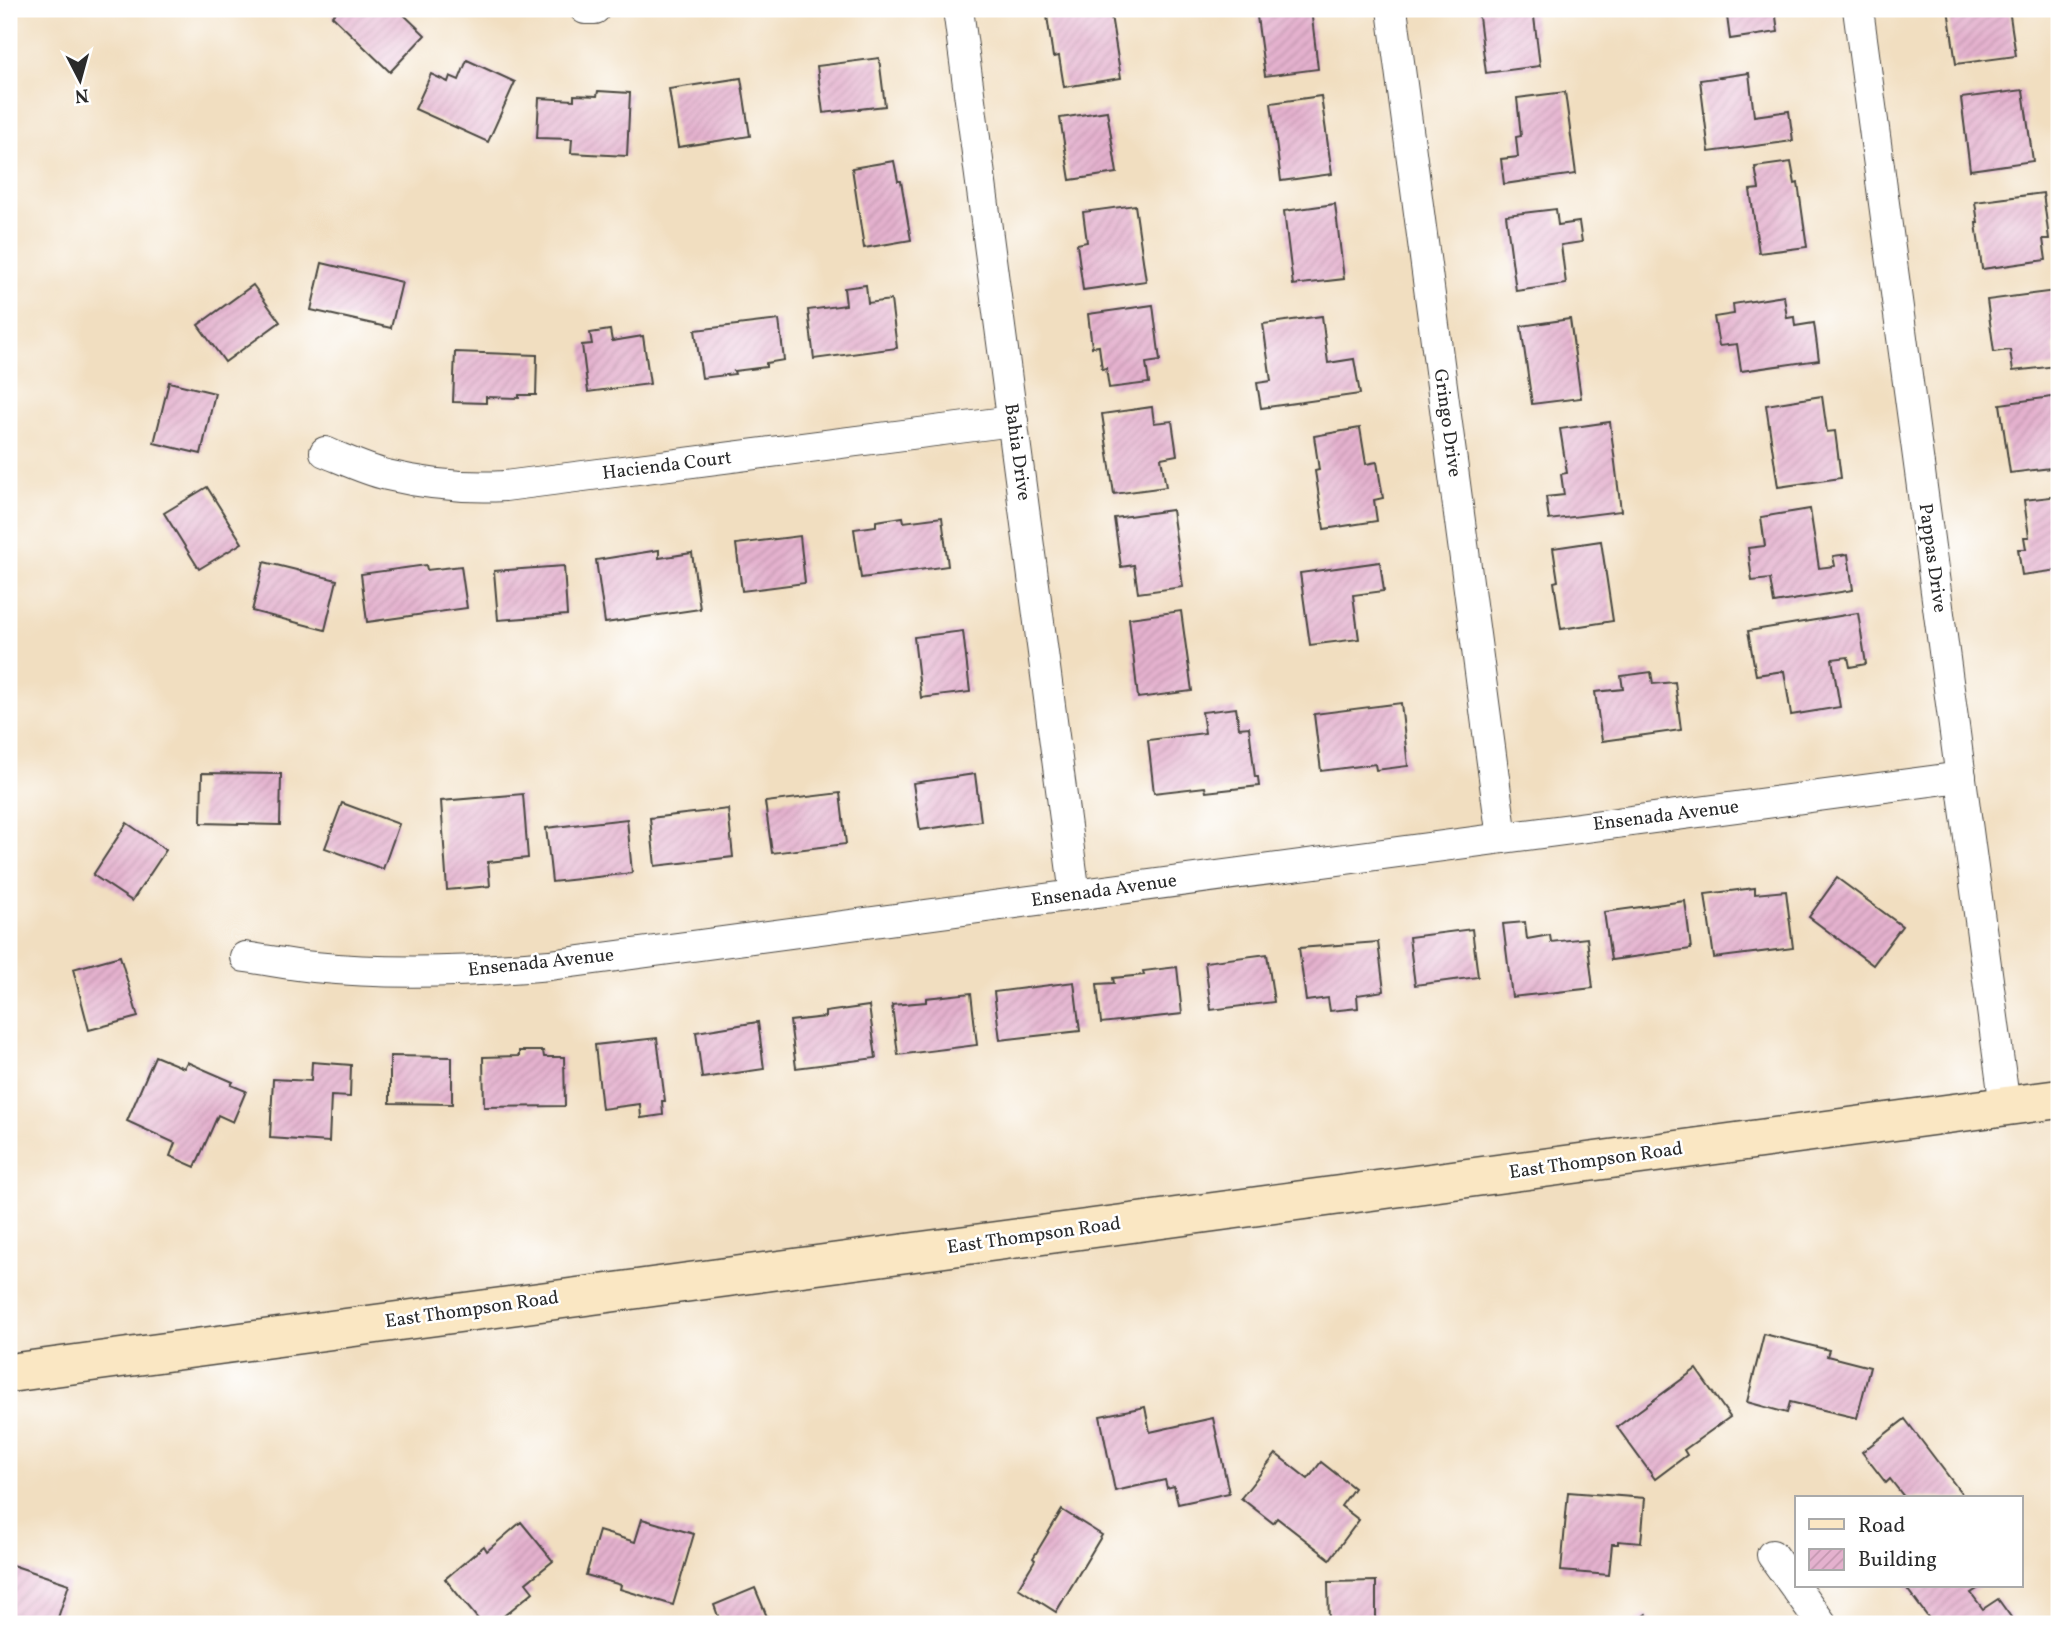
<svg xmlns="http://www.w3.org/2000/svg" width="2068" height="1633" viewBox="0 0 2068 1633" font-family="Vollkorn,serif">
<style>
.building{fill:url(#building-hatch)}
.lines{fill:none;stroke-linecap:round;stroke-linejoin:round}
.street-casing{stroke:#494641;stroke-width:32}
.secondary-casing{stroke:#494641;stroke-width:41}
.street{stroke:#fff;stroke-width:30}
.secondary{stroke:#fae7c3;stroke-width:38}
.labels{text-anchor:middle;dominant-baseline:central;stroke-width:5;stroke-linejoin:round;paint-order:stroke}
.street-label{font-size:19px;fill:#2b2b2b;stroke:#fff}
</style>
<defs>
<pattern id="building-hatch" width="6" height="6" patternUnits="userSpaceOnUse" patternTransform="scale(1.75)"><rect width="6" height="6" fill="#e4b1ce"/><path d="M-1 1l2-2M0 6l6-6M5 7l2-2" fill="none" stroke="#c498b1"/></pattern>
</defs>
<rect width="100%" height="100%" fill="#fff"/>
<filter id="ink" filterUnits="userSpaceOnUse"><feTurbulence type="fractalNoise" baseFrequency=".0143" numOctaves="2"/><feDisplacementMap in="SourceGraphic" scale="14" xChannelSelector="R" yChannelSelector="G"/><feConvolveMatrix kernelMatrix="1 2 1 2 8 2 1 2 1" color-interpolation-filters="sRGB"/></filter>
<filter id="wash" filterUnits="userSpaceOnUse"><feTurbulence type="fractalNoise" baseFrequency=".00686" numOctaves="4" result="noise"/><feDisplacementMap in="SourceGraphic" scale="28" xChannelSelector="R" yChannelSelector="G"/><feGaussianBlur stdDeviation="1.57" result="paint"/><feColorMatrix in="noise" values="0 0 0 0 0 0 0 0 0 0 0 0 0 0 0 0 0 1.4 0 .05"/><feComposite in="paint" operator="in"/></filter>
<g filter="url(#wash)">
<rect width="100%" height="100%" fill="#f1dec0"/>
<g id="blocks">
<!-- building -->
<g class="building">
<polygon points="339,9 398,9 425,35 390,72 332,16"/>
<polygon points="1046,9 1110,9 1121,78 1064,87 1059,56 1053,57"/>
<polygon points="1256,9 1311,9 1318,69 1265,76"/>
<polygon points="1478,9 1533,9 1540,66 1486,73"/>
<polygon points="1726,9 1775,9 1778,32 1730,39"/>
<polygon points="1948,9 2009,9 2016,56 1956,64"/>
<polygon points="879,58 885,106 823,113 817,66"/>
<polygon points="467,60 515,82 488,142 415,109 431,74 448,82 450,76 459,80"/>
<polygon points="1749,73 1754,116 1789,111 1793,141 1709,152 1700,80"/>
<polygon points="741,78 750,136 678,147 669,89"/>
<polygon points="2023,90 2033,161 1970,170 1961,98"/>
<polygon points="598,91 630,93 627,156 571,153 572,139 537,138 539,98 574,100 574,95 597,96"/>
<polygon points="1565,92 1576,174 1504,184 1501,159 1518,157 1516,137 1521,136 1517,98"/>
<polygon points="1321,96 1332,174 1281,181 1271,103"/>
<polygon points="1107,111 1117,173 1070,180 1060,118"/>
<polygon points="894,161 898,181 901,181 911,240 864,248 852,168"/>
<polygon points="1791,162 1795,184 1798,183 1807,247 1759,253 1750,190 1759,189 1755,167"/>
<polygon points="2043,193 2049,239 2043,239 2046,260 1982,269 1976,223 1978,223 1975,202"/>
<polygon points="1335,204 1344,279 1293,285 1284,211"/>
<polygon points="1135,205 1146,281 1083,290 1077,244 1087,242 1083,212"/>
<polygon points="1556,209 1558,225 1579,222 1582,242 1561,245 1566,284 1516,291 1506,215"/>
<polygon points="322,263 402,282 391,328 311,310"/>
<polygon points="253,285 280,322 225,362 198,325"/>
<polygon points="866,285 868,303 891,300 897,348 814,359 808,310 846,305 844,288"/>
<polygon points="2055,291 2059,319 2059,343 2053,344 2057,366 2013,371 2010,350 1994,352 1987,300"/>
<polygon points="1784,296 1787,318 1794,317 1795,326 1814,323 1819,360 1741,371 1737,344 1719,346 1714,317 1734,314 1733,304"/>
<polygon points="1153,305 1160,361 1146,363 1149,383 1109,388 1106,368 1102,369 1099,346 1092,347 1088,314"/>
<polygon points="1322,316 1328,363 1354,359 1360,394 1261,408 1257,383 1271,381 1263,324"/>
<polygon points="1570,319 1581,398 1532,404 1521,326"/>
<polygon points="779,320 784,360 766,363 766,367 734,371 735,374 702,378 695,330"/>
<polygon points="610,330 612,341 643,336 650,384 588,392 582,345 592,344 590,333"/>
<polygon points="455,352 537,355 536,395 519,395 519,398 486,397 486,403 453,402"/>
<polygon points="169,382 215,393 201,454 154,443"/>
<polygon points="1822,396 1827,432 1835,431 1841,478 1778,487 1766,405"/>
<polygon points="2059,396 2059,467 2010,473 2000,404"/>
<polygon points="1152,407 1154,423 1172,421 1177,455 1161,458 1166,487 1114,494 1102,414"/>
<polygon points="1610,422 1621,511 1549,520 1546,497 1564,495 1561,474 1567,473 1560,429"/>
<polygon points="1360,428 1366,464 1377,462 1383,498 1374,500 1377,521 1324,529 1315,471 1319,470 1314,436"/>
<polygon points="207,487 242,543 199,569 164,513"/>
<polygon points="2059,496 2059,570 2022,575 2018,549 2026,549 2024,537 2029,537 2024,500"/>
<polygon points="1810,509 1819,568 1835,566 1833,556 1848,554 1853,590 1774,603 1770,579 1752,581 1748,548 1765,546 1761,517"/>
<polygon points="1172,510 1183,587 1138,593 1134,565 1121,567 1114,518"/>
<polygon points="903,517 904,522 942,517 948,566 861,578 854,529 876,526 876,521"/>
<polygon points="800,536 805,583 742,591 736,544"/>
<polygon points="1601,541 1613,621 1561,629 1554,582 1558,581 1553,548"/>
<polygon points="659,550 659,558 692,553 700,609 605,623 596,560"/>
<polygon points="264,562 337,580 325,630 252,611"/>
<polygon points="1380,562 1384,591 1353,595 1359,639 1310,645 1300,573"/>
<polygon points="426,565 427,570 461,566 467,608 367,622 361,574"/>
<polygon points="564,566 567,615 498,620 494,571"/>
<polygon points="1181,611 1192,691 1138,698 1129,618"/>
<polygon points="1858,613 1866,664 1850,667 1848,657 1832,659 1840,707 1791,715 1784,671 1756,675 1748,631"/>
<polygon points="963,631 970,692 921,698 914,637"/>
<polygon points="1651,672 1653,684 1675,682 1681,730 1602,741 1595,692 1623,689 1621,676"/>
<polygon points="1401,703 1408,766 1376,770 1375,764 1321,771 1314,714"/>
<polygon points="1236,708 1239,728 1249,727 1255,777 1258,777 1259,786 1206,792 1205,787 1154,793 1148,740 1205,733 1202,712"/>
<polygon points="202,773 281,774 280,825 201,823"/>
<polygon points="975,774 981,821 920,830 913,783"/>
<polygon points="840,793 846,844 772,853 765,802"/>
<polygon points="523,794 528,858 488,862 490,886 447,890 441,801"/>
<polygon points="342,803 399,824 383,869 325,848"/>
<polygon points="728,809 733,857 655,866 650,818"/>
<polygon points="627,819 632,873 552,882 546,828"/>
<polygon points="127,823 166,850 132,901 93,875"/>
<polygon points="1837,878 1902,926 1873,965 1809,917"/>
<polygon points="1755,888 1755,894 1786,891 1793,948 1714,958 1705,894"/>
<polygon points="1685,901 1691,949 1611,960 1604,912"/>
<polygon points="1525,922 1527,939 1550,935 1551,942 1587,938 1593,988 1512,997 1503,924"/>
<polygon points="1472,929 1478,977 1415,985 1409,937"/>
<polygon points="1378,942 1384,991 1357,995 1358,1008 1330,1011 1328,998 1306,1001 1299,948"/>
<polygon points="1267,954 1274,1002 1211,1010 1205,962"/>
<polygon points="120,956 138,1017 89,1030 73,969"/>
<polygon points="1177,967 1182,1014 1101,1023 1097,984 1114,983 1113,978 1144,975 1143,971"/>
<polygon points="1074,982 1080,1031 1000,1040 994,992"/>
<polygon points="971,993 977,1045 898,1055 892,1005 926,1002 926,998"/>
<polygon points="869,1006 876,1058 796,1068 790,1021 825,1017 825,1012"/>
<polygon points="758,1022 764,1069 702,1078 696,1032"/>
<polygon points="657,1038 665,1101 662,1101 663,1115 641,1118 640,1104 602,1109 595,1045"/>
<polygon points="519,1051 543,1051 544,1057 564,1057 565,1106 484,1107 483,1057 519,1056"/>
<polygon points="155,1056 184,1068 187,1062 233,1082 231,1085 246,1091 233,1122 218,1115 195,1167 170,1156 175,1143 127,1121"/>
<polygon points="390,1056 452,1057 452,1104 390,1103"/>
<polygon points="312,1062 351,1065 350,1097 331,1096 329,1142 270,1138 273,1079 311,1081"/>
<polygon points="1764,1334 1829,1350 1827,1356 1870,1367 1857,1418 1790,1402 1787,1413 1747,1402"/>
<polygon points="1696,1369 1730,1417 1684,1450 1687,1455 1655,1479 1617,1427"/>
<polygon points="1145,1407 1150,1432 1213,1418 1229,1493 1178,1504 1174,1486 1167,1488 1165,1480 1115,1491 1100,1416"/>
<polygon points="1905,1419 1965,1498 1905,1498 1890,1479 1886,1483 1862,1452"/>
<polygon points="1276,1454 1308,1479 1321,1462 1354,1488 1341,1506 1359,1520 1330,1559 1277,1518 1273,1523 1241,1498"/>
<polygon points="1568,1492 1645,1498 1641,1543 1618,1541 1618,1544 1612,1544 1609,1575 1561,1571"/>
<polygon points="1062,1510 1102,1535 1056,1612 1018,1588 1035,1560 1033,1558"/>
<polygon points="642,1519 694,1534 673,1605 620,1589 621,1585 586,1575 599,1531 635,1542"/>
<polygon points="521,1522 553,1561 526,1583 533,1592 494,1624 482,1624 445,1579 484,1546 487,1551"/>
<polygon points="9,1564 69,1584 56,1624 9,1624"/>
<polygon points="1376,1581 1376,1624 1329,1624 1328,1582"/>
<polygon points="1905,1586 1982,1586 1971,1593 1983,1609 1998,1599 2016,1624 1933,1624"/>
<polygon points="755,1588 770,1624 721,1624 714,1605"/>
<polygon points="1646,1614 1654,1624 1633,1624"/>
</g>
</g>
</g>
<g filter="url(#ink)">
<use href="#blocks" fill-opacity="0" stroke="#494641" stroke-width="2"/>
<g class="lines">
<!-- street casing -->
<g class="street-casing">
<g id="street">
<polyline points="585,9 595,9"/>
<polyline points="958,9 1075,895"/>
<polyline points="1392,9 1502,838"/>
<polyline points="1858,9 2005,1107"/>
<path d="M325,452C345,460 366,470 387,475C425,484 466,488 505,486L1013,421"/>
<path d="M245,957C268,960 291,965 314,967C393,975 472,972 550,965L1961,777"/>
<polyline points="1772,1555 1822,1624"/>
</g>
</g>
<!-- secondary casing -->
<g class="secondary-casing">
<polyline id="secondary" points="9,1373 2059,1099"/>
</g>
<!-- street -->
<use href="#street" class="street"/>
<!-- secondary -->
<use href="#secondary" class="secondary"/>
</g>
</g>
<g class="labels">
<!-- street labels -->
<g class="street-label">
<text transform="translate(1447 423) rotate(82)">Gringo Drive</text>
<text transform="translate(1017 452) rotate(82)">Bahia Drive</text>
<text transform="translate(667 466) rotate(-7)">Hacienda Court</text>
<text transform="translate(1932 558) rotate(82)">Pappas Drive</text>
<text transform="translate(1666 816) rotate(-7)">Ensenada Avenue</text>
<text transform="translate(1104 891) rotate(-8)">Ensenada Avenue</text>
<text transform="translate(541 963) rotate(-6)">Ensenada Avenue</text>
<text transform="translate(1596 1161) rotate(-8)">East Thompson Road</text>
<text transform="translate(1034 1236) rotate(-8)">East Thompson Road</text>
<text transform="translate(472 1310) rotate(-8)">East Thompson Road</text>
</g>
</g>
<!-- margin -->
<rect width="2068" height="1633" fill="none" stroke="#fff" stroke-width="35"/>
<!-- legend -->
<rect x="1795" y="1496" width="228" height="91" fill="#ffffff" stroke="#aaaaaa" stroke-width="2"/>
<rect x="1809" y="1519" width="35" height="10" fill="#fae7c3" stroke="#aaaaaa" stroke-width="2"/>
<text x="1858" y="1532" font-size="21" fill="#2b2b2b">Road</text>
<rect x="1809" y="1549" width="35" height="21" fill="url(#building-hatch)" stroke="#aaaaaa" stroke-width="2"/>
<text x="1858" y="1566" font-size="21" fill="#2b2b2b">Building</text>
<!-- north arrow -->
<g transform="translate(80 80) rotate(174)" stroke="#ffffff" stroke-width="5" paint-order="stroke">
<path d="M0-5L12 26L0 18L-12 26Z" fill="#2b2b2b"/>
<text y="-10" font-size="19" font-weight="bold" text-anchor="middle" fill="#2b2b2b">N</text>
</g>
</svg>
